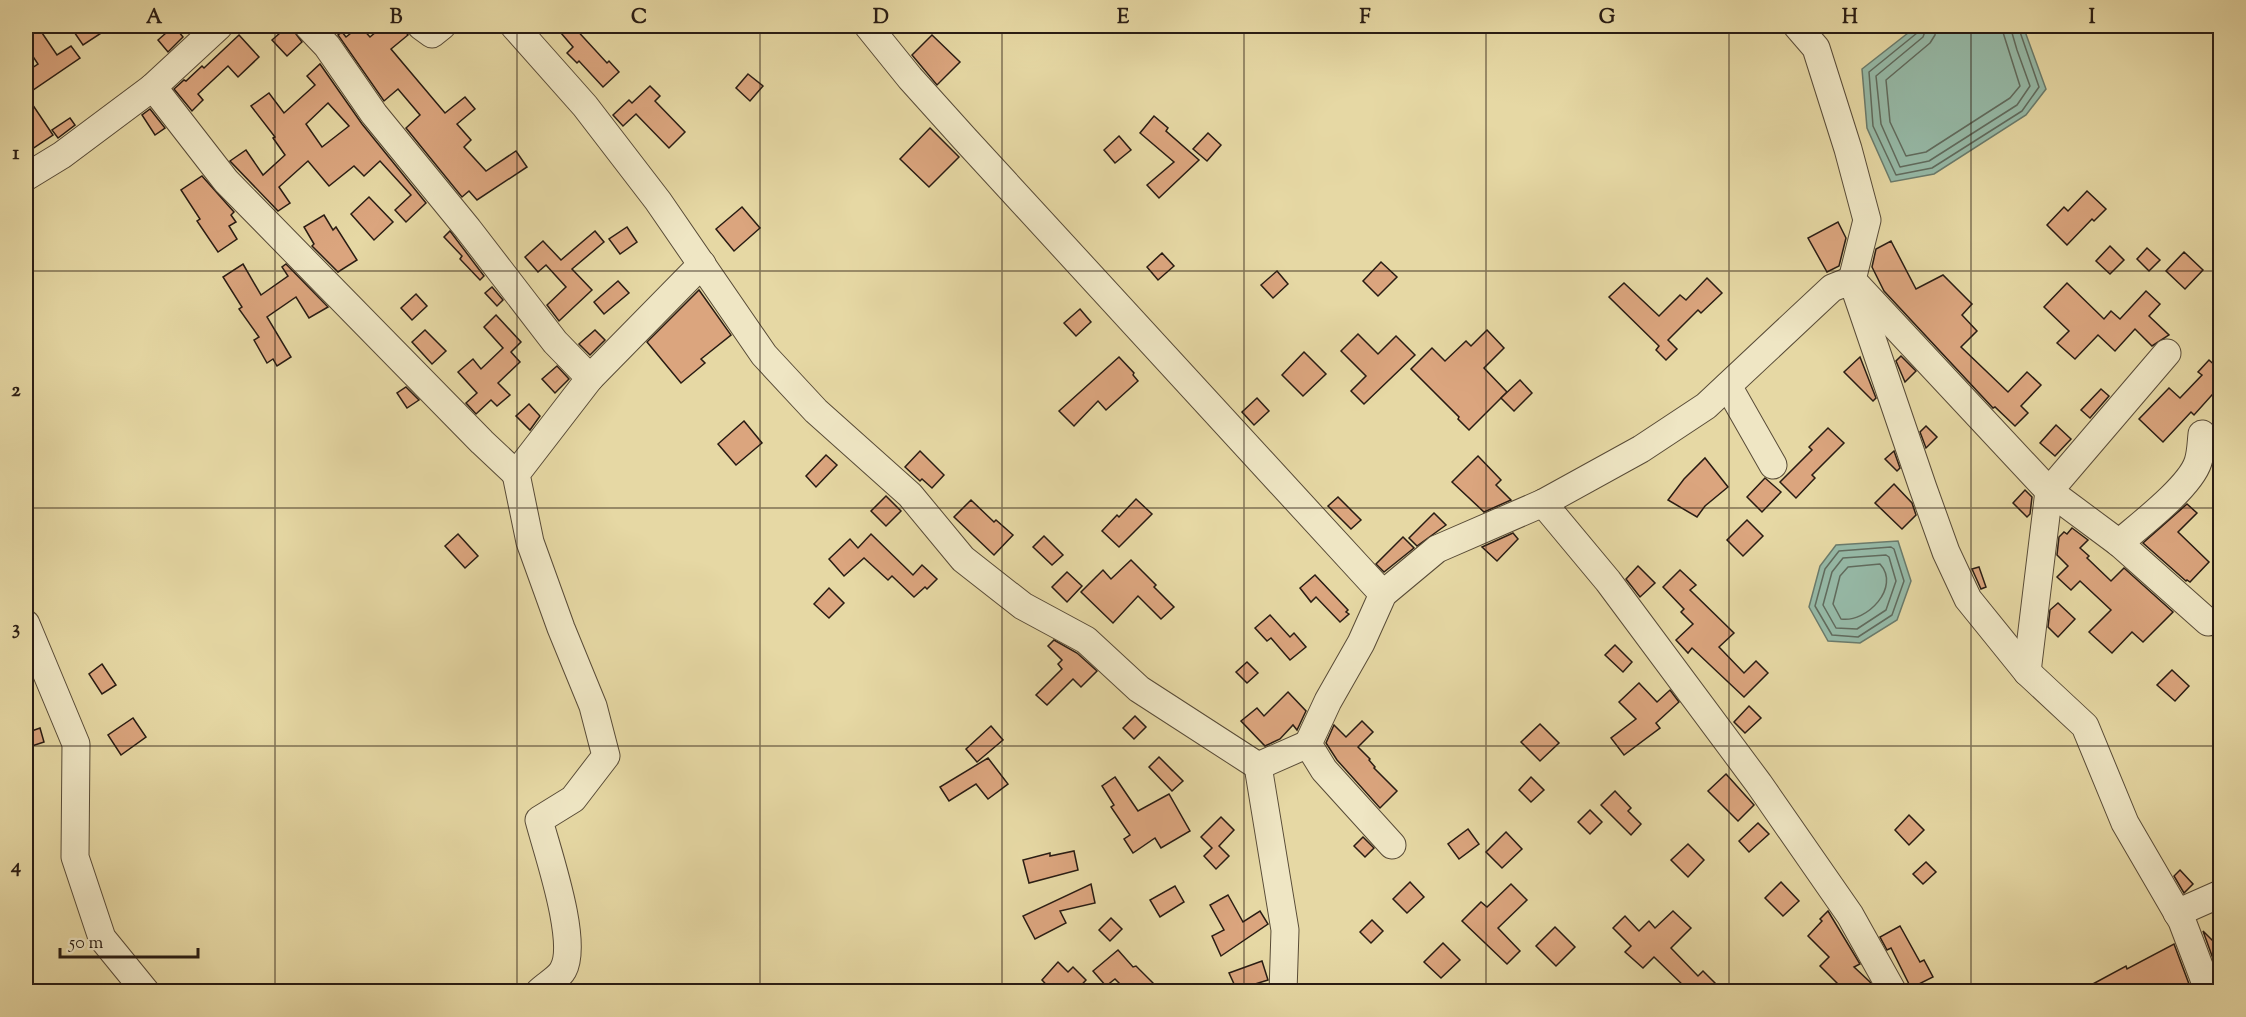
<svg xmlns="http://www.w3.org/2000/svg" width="2246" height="1017" viewBox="0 0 2246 1017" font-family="'Sorts Mill Goudy',serif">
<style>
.water{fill:#96baa8;stroke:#6a7b6c;stroke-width:1.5}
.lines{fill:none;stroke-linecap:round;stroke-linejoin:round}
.shore{stroke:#606b5e;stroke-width:1.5}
.building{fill:#dba57e;stroke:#291c13;stroke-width:1.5;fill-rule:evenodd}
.minor-casing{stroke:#584b37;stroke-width:29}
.minor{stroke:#efe6c4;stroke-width:27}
.grid{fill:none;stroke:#291c13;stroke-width:1.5;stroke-opacity:0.55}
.neatline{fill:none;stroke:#291c13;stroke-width:2}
.grid-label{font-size:20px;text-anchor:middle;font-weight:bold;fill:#291c13}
</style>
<rect width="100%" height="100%" fill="#e6d8a4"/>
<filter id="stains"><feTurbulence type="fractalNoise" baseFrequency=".00333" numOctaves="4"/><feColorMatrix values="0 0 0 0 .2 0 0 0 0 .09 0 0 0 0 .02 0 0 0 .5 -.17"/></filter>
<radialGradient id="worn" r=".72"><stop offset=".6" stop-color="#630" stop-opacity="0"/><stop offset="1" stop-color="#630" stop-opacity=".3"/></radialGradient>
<!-- water -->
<g class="water">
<polygon points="1917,26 2023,26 2046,89 2026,115 1934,174 1891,182 1867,128 1862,69"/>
<polygon points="1898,541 1911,581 1897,620 1860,643 1828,641 1809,607 1820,566 1836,545"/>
</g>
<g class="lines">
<!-- shore -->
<g class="shore">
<polyline points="1920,26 1917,33 1869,72 1873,126 1896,175 1932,168 2022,111 2039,87 2018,26"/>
<polyline points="1927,26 1923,37 1876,76 1881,124 1900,167 1929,161 2017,105 2030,86 2017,50 2010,26"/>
<polyline points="1936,26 1935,35 1930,43 1886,80 1890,122 1906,156 1926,152 2010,98 2020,86 2001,26"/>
<polygon points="1891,547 1894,549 1904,581 1892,615 1858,637 1832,635 1815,606 1825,569 1839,551"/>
<polygon points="1886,555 1889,557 1896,581 1886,610 1857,629 1836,628 1823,605 1832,572 1843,558"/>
<path d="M1880,564C1901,587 1867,623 1841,619L1833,604L1840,576L1848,567Z"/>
</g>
</g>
<!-- building -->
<g class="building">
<polygon points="70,26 112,26 83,45"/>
<polygon points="174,26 183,37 168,52 158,40"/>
<polygon points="288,26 293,26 293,30 302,42 287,56 272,40"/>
<polygon points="360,26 370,37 383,26 401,26 408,35 391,49 445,113 465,97 475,109 457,124 471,140 464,147 486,171 516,151 527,167 477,200 469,191 462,197 406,128 420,115 398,89 384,101 338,35 342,32 346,37"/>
<polygon points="555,26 573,26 607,63 609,61 619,72 603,87 579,61 577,63 567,53 573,47"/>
<polygon points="38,27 57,55 71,46 80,58 26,95 53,135 26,153 26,136 33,131 26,120 26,72 38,64 26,46 26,35"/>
<polygon points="239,35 259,57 238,77 228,66 198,94 203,100 192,111 174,89 184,80 186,81 202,66 204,68"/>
<polygon points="932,35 960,62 937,85 912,55"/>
<path d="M320,64L362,124L426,203L406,222L395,210L411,195L380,161L364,176L354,166L329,186L308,161L279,187L290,203L278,211L230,161L246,150L263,175L285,155L273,138L275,137L251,106L269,93L284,113L315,85L307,76ZM328,103L349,126L322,147L306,124Z"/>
<polygon points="748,74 763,86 750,101 736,88"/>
<polygon points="650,86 660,96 655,101 685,132 669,148 636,114 623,126 613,115 629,100 632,103"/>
<polygon points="150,109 165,128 155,135 142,115"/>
<polygon points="1154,116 1168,128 1166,131 1199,160 1159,198 1147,185 1174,162 1140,133"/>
<polygon points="70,118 75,125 58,138 52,130"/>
<polygon points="930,128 959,157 929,187 900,159"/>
<polygon points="1208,133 1221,145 1207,161 1193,149"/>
<polygon points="1119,136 1131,150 1115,163 1104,150"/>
<polygon points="202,176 234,212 231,215 236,222 229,226 237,239 218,252 197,221 200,219 181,190"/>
<polygon points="2087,191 2106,209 2094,221 2092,219 2067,245 2047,225 2064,207 2068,211"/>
<polygon points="369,197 393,222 374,240 351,214"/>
<polygon points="742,207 760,228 734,251 716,229"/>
<polygon points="324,215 333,230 336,227 357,260 338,272 312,246 314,244 304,227"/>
<polygon points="1838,222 1846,238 1839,266 1827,272 1808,238"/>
<polygon points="627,227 637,242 620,254 609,239"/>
<polygon points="450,231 484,276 480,280 460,259 462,256 444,237"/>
<polygon points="595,231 604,242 572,269 592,290 559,321 547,305 566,287 546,265 538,272 525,257 543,241 561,260"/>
<polygon points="1891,241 1916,289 1943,275 1972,304 1962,315 1977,331 1961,347 2008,392 2027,372 2041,385 2021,406 2028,413 2015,426 1995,407 1993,408 1884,291 1872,267 1876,249"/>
<polygon points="2110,246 2124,260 2110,274 2096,261"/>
<polygon points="2147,248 2160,260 2149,271 2137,259"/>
<polygon points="2184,252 2203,270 2185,289 2166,271"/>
<polygon points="1162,253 1174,266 1158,280 1147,267"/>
<polygon points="1381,262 1397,277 1378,296 1363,281"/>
<polygon points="243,264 261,295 288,276 282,267 286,264 328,307 309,318 296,297 267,317 291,357 277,366 273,359 267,363 254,340 259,337 239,309 242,307 223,277"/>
<polygon points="1277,271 1288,284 1273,298 1261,285"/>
<polygon points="1707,278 1722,293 1701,313 1698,310 1668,340 1677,349 1666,360 1656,350 1659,346 1609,297 1624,283 1659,316 1680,295 1686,300"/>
<polygon points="618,281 629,293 604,314 594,302"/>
<polygon points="2067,283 2104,319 2111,311 2120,319 2146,291 2160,304 2149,316 2169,335 2152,346 2135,329 2115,351 2098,335 2075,359 2057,343 2069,331 2044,307"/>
<polygon points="492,287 503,300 497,306 485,293"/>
<polygon points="699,290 731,335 701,359 705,363 681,383 647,342"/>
<polygon points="416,294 427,306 412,320 401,308"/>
<polygon points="1080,309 1091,322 1076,336 1064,323"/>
<polygon points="496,315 521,342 511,352 520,362 498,383 510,395 497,406 491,400 476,414 466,403 477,393 458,372 473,359 481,369 503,348 484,327"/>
<polygon points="425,330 446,351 432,364 412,342"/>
<polygon points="595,330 605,340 590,355 579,344"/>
<polygon points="1487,330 1504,348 1484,368 1507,392 1469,430 1458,419 1459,417 1411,369 1432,348 1445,361 1466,341 1471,346"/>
<polygon points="1358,334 1378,354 1396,336 1415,355 1364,404 1351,391 1366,376 1341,351"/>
<polygon points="1304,352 1326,374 1303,396 1282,375"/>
<polygon points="1901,356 1916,371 1905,382 1896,361"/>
<polygon points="1119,357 1134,373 1133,375 1138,381 1106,410 1098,401 1074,426 1059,411"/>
<polygon points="1860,357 1876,398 1873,401 1844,372"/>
<polygon points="2209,360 2220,370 2220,386 2194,415 2191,412 2163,442 2139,419 2169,388 2180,398 2202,375 2198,372"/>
<polygon points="557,366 569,379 555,393 542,379"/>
<polygon points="1520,380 1532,393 1514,411 1501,398"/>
<polygon points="406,387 419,400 407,408 397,393"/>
<polygon points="2101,389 2109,396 2090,418 2081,410"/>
<polygon points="1257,398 1269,411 1254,425 1242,412"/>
<polygon points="529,404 540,416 530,430 516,416"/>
<polygon points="744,421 762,443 736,465 718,444"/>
<polygon points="2056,425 2071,439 2055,456 2040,443"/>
<polygon points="1926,426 1937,437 1926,448 1920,432"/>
<polygon points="1828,428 1844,443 1812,475 1815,478 1796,498 1780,482 1812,450 1809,447"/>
<polygon points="920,451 944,475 932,488 922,479 920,481 905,467"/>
<polygon points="1894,451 1900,468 1897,471 1885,459"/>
<polygon points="826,455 837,465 816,487 806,476"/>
<polygon points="1478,456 1501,480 1496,485 1511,500 1484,512 1452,482"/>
<polygon points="1705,458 1728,487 1705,506 1697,517 1668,500 1684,479"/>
<polygon points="1765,478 1781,492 1762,512 1747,497"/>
<polygon points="1894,484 1912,503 1916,515 1902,529 1875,503"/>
<polygon points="2025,490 2032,497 2030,514 2027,517 2013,503"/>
<polygon points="886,496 901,511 886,526 871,511"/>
<polygon points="1338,497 1361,520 1351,529 1328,506"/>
<polygon points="1136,499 1152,514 1119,547 1102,531 1117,515 1119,517"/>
<polygon points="971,500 994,522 996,520 1013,535 994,555 954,517"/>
<polygon points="2187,504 2197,513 2178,532 2209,562 2190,582 2187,580 2186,581 2143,543"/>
<polygon points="1434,513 1446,525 1417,546 1409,538"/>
<polygon points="1747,520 1763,536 1743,556 1727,540"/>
<polygon points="2072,528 2088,540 2080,548 2089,556 2087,558 2111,581 2124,568 2173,612 2143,642 2132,632 2112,653 2089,632 2111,610 2080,581 2071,590 2057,577 2068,566 2057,555 2059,537 2064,532 2067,534"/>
<polygon points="1513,533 1518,539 1497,561 1482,547"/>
<polygon points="458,534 478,556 465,568 445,546"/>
<polygon points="871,534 913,575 922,565 937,579 927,589 925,587 914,597 892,576 888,580 864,558 844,576 829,559 850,539 858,548"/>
<polygon points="1044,536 1063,555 1052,565 1033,547"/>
<polygon points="1403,537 1414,548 1384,572 1376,564"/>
<polygon points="1131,560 1156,585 1154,587 1174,607 1161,619 1138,596 1113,623 1081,592 1103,570 1111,579"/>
<polygon points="1638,566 1655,583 1640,597 1626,579"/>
<polygon points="1979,567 1986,587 1981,589 1972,569"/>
<polygon points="1680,570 1696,585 1690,590 1734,633 1719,647 1744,673 1756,661 1768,673 1744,697 1692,648 1688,653 1676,640 1693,624 1681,612 1684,609 1663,587"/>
<polygon points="1067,572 1082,586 1067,602 1052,587"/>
<polygon points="1315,575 1348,610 1346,612 1349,614 1340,622 1316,597 1311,602 1300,588"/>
<polygon points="829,588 844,603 829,618 814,604"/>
<polygon points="2058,603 2075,619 2058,637 2048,627 2050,610"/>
<polygon points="1270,615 1290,637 1294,633 1306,647 1290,660 1271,638 1267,641 1255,628"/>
<polygon points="1054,640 1077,653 1097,671 1081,687 1073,679 1047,705 1036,695 1062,669 1058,664 1062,660 1048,646"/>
<polygon points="1615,645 1632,662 1623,672 1605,655"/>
<polygon points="1247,662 1258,673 1247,683 1236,672"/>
<polygon points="102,664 116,685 102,694 89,674"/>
<polygon points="2172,670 2189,686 2175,701 2157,685"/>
<polygon points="1639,683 1657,702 1670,690 1679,702 1656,723 1660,728 1624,755 1611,738 1636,719 1619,702"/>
<polygon points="1288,692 1306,711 1297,730 1293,725 1280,739 1265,746 1241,721 1257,708 1264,716"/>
<polygon points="1749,706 1761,718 1745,733 1734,722"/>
<polygon points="1135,716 1146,727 1134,739 1123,728"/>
<polygon points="133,718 146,737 121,755 108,735"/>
<polygon points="1362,721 1373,732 1358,747 1370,759 1369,760 1375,767 1374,768 1397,791 1380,808 1337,760 1326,743 1334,725 1346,737"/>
<polygon points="1540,724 1559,743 1540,761 1521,742"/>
<polygon points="991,726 1003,740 977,762 966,749"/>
<polygon points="40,728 44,742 26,748 26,733"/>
<polygon points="1159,757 1183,781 1172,791 1149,767"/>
<polygon points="988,758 1008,784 988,799 976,784 949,801 940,787"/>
<polygon points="1726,774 1754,805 1738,821 1708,791"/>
<polygon points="1115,777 1138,811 1169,794 1190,831 1161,848 1155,838 1133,853 1124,839 1130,835 1111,807 1114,805 1102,786"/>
<polygon points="1531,777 1544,790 1531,802 1519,790"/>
<polygon points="1615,791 1631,808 1628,811 1641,824 1631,835 1601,805"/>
<polygon points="1590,810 1602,822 1590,834 1578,822"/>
<polygon points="1909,815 1924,830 1909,845 1895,830"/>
<polygon points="1221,817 1234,830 1219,846 1229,856 1216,869 1204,856 1212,848 1201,837"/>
<polygon points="1758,823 1769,834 1749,852 1739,841"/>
<polygon points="1468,829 1479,844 1459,859 1448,844"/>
<polygon points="1506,832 1522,849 1502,868 1486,852"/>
<polygon points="1363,837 1374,848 1365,857 1354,846"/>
<polygon points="1688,844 1704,860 1688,877 1671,860"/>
<polygon points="1074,851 1078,870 1029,883 1023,860 1050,853 1050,856"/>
<polygon points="1926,862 1936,872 1923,884 1913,874"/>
<polygon points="2180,870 2193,884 2184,893 2174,876"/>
<polygon points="1410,882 1424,897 1407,913 1393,899"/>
<polygon points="1781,882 1799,901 1783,916 1765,898"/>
<polygon points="1091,884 1095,903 1060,911 1066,923 1035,939 1023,916"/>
<polygon points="1511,884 1527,900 1498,928 1520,951 1507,964 1462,921 1481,902 1487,907"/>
<polygon points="1175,886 1184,902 1160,917 1150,900"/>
<polygon points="1228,895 1243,922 1260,911 1268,924 1221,956 1212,936 1224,930 1210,905"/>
<polygon points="1673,911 1691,928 1671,948 1698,976 1703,971 1716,984 1711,989 1714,992 1683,992 1686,988 1654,957 1643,968 1625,952 1631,946 1613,928 1625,916 1639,931 1649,921 1655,928"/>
<polygon points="1828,911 1860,964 1854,967 1870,982 1875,992 1846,992 1820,966 1829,957 1808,936 1822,921 1820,919"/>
<polygon points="1111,918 1122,929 1110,941 1099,930"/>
<polygon points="1372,920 1383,931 1371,943 1360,932"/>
<polygon points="1900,926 1920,962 1924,960 1933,977 1911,988 1891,948 1887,950 1880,937"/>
<polygon points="1555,927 1575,947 1556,966 1536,946"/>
<polygon points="2203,931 2220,948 2220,978"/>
<polygon points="1443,943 1460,960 1441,978 1424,962"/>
<polygon points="2174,944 2192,992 2078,992 2126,966 2127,969"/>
<polygon points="1118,950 1133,967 1136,966 1162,992 1128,992 1115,979 1106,986 1093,971"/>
<polygon points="1262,961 1268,980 1239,989 1237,986 1235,986 1229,973"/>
<polygon points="1058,962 1068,972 1073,967 1086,980 1075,992 1053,992 1042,980"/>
</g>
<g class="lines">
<!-- minor casing -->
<g class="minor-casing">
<g id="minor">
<polyline points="219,26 153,87 226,181 482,442 516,474"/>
<polyline points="308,26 327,46 374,114 468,229 555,342 590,378"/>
<polyline points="421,26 432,34 442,26"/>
<polyline points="514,26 585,106 658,201 764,355 816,411 910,495 963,559 1023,606 1086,640 1139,689 1258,766 1285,930 1283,992"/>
<polyline points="868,26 910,78 964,138 1383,594"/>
<polyline points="1797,26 1816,48 1848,149 1867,220 1852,280 2049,491 2119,543 2208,622"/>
<polyline points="26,177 62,155 153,87"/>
<polyline points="1728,386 1773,465"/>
<polyline points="1543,503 1608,581 1759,784 1850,915 1893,992"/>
<path d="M2119,543C2140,525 2190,487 2198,462C2201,453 2201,443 2202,434"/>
<polyline points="26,624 76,744 75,857 102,938 146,992"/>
<polyline points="2027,672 2049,491 2167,353"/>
<polyline points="1258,766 1308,744"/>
<polyline points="1392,845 1324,770 1308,744 1328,701 1361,643 1383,594 1437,549 1543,503 1641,449 1706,406 1832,288 1852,280 1923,488 1946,552 1968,599 2027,672 2085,726 2125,823 2182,921 2209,992"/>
<polyline points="2177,913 2220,894"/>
<path d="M539,992C546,985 559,978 563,970C579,942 547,851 539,820L573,799L606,756L593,706L561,628L530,542L516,474L590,378L702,264"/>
</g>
</g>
<!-- minor -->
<use href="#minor" class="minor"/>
</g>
<!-- grid -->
<path class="grid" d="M275,26V992M517,26V992M760,26V992M1002,26V992M1244,26V992M1486,26V992M1729,26V992M1971,26V992M26,271H2220M26,508H2220M26,746H2220"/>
<!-- margin -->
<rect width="2246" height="1017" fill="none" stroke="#e6d8a4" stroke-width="66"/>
<!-- scale -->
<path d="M60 948v9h138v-9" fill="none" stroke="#291c13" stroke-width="3"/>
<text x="69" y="948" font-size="18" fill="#291c13" stroke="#efe6c4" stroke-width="4.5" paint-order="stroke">50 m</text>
<rect x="33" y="33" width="2180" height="951" class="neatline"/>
<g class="grid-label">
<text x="154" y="23">A</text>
<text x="396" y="23">B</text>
<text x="639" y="23">C</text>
<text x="881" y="23">D</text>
<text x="1123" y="23">E</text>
<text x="1365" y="23">F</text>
<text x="1607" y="23">G</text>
<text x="1850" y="23">H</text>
<text x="2092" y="23">I</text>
<text x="16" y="159">1</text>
<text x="16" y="396">2</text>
<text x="16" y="634">3</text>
<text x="16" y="872">4</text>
</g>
<rect width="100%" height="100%" filter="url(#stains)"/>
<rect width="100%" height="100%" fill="url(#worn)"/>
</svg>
